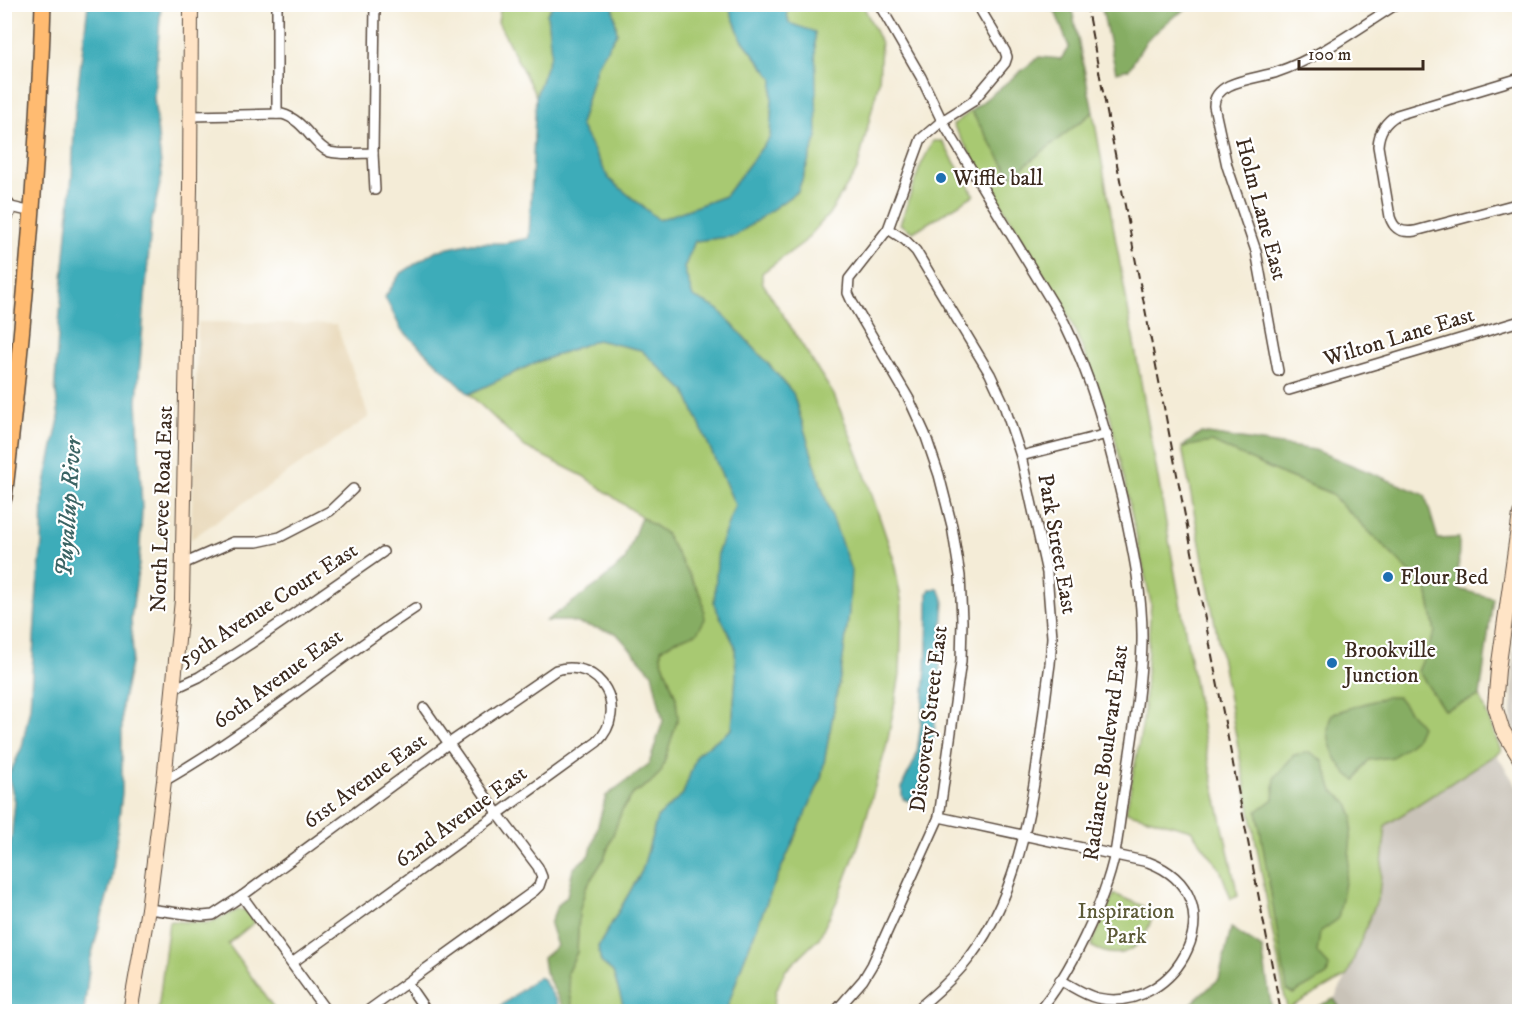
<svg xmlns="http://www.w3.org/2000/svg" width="1524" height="1016" viewBox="0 0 1524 1016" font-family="'IM FELL DW Pica',serif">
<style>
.built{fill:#e9d9ba}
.industrial{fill:#c9c3b8}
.green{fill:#a8c972;stroke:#727a48;stroke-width:1.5}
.forest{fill:#86ad64;stroke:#606c41;stroke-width:1.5}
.water{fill:#3cacb9;stroke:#3c6b6c;stroke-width:1.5}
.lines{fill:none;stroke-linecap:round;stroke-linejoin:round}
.street-casing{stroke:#57473a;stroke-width:12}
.secondary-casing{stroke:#57473a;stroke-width:16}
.primary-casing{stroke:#57473a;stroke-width:18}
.street{stroke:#fff;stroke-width:9}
.secondary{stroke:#ffe4c6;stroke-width:14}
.primary{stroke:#ffbb71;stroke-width:15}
.rail{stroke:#3b2a1e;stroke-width:2;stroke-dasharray:9 4.5;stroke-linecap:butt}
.poi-dot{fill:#1f6fb2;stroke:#fff;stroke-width:2}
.labels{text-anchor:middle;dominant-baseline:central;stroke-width:4.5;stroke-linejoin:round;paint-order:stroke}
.poi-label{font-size:22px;fill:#3b2a1e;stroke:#fff;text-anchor:start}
.street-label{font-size:22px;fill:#3b2a1e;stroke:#fff}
.park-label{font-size:22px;fill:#5c5a37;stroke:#fff}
.water-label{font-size:24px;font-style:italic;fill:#3b6464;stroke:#fff}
</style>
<rect width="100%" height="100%" fill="#fff"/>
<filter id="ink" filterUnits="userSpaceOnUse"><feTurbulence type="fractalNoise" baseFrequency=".0167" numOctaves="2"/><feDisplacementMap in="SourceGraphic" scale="12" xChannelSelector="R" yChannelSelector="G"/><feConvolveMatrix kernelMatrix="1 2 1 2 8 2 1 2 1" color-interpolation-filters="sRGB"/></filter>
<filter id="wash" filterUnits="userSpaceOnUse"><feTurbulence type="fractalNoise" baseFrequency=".008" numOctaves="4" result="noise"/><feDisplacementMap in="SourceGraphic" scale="24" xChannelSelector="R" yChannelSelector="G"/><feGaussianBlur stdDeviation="1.35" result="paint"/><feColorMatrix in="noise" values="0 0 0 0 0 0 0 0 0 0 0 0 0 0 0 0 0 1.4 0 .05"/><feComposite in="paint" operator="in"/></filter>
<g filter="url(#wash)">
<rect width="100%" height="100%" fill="#f4ecd7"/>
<!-- built -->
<polygon class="built" points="198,322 336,324 369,417 191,539"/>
<!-- industrial -->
<g class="industrial">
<polygon points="1519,609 1519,736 1512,724 1513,653"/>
<polygon points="1496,754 1519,790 1519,1011 1342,1011 1334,999 1347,976 1379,895 1386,825"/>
</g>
<!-- green -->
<g class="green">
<polygon points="501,5 553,5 547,14 551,53 536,96 498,22"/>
<polygon points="613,5 728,5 741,38 773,79 770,137 725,196 659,220 609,179 580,125 597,64 617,33"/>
<polygon points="785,5 863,5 881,43 879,81 857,170 829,214 804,242 762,273 762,282 834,395 859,457 893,557 902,604 900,675 887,744 859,843 839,897 819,938 785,971 776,991 773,1011 726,1011 743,962 772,889 821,779 842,666 849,612 825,497 793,393 765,360 718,309 693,297 684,268 695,241 735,236 798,191 817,136"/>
<polygon points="971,111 1011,176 1093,112 1207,754 1238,896 1231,899 1220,869 1191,830 1126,812 1143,721 1151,603 1110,415 1067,312 953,125"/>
<polygon points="933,141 942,141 974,195 913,232 900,224 920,167"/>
<polygon points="597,340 641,350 685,391 735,505 718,551 714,604 735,646 736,676 732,729 697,754 683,794 657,818 642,871 598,947 601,962 613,972 625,1011 573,1011 567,973 577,952 579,912 586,887 604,859 622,810 633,794 650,783 676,698 661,657 661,649 674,641 697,633 665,533 583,476 525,447 469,394 535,363"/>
<polygon points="1212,441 1280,473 1330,493 1427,589 1435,632 1419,671 1444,710 1480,696 1501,751 1386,825 1379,895 1347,976 1287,1009 1182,447"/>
<path d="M1114,894L1143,906L1151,920C1142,950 1120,963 1091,946Z"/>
<polygon points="238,910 245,910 255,922 228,944 276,1011 158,1011 169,921 209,923"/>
</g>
<!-- forest -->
<g class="forest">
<polygon points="1038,5 1071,5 1093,112 1011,176 971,111 1039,57 1061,59 1069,47 1055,11"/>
<polygon points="1101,5 1101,4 1192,5 1172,18 1146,41 1129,69 1116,72"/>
<polygon points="1201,433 1315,450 1425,495 1438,539 1459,538 1458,589 1493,598 1480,696 1444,710 1418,671 1435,632 1427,589 1330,493 1280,473 1212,442 1182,447"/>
<polygon points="641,517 665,533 702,597 705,619 697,633 674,641 661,649 661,657 676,698 678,718 661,772 650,783 633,794 622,810 604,859 586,887 579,912 577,952 567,973 573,1011 565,1011 545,972 543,958 557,946 550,924 557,906 567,896 573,869 590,854 606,796 649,764 663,721 652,673 616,633 569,621 546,621 601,582 625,560"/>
<path d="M1386,697H1398L1421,726L1415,740L1393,757L1369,760L1362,768L1356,780C1338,773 1318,729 1334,713Z"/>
<polygon points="1310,752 1323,761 1333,791 1347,802 1353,816 1348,867 1338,919 1320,932 1317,953 1329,966 1327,975 1293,994 1287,990 1257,811 1273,799 1275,777 1294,755"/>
<polygon points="1231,928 1262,948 1272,1011 1183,1011 1219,979"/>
<polygon points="1334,999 1342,1011 1316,1011 1318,1006"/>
</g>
<!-- water -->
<g class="water">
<polygon points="88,5 161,5 154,97 162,175 151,224 137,401 142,510 139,564 131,618 133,655 122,704 122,793 112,878 90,961 84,1011 5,1011 4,871 11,840 15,801 8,777 22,747 30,707 37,588 42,543 43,492 59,419 55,384 58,335 72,176 75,111"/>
<polygon points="553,5 613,5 617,33 597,65 580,125 609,179 659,220 725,196 770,137 773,79 741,38 728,5 785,5 789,23 815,32 817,137 798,191 735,236 695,241 684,268 693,297 718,309 765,360 793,393 825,497 851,570 849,612 842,666 821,779 772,889 743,962 726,1011 625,1011 613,972 601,962 598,947 642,871 657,818 683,794 697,754 732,729 736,676 735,646 714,604 718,551 735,505 685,391 641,350 597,340 535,363 469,394 401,329 385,297 400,274 435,251 472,243 505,243 529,238 536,96 551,53 547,14"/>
<path d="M930,589H938L941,593L944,602C940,641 941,781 908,801L903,799C897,781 915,769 917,752C925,699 928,646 928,593Z"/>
<polygon points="538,977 543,979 557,1002 560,1011 498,1011 501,1006"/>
</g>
</g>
<g filter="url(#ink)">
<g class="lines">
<!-- street casing -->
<g class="street-casing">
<g id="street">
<polyline points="277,4 277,114"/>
<path d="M879,4L921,77L942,121L1064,322C1093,381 1107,435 1122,498C1132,546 1143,593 1142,642C1141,690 1132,738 1125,786C1121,808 1119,831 1115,853C1105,901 1070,975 1038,1012"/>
<path d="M1520,78L1397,115C1385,122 1379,131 1378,146L1390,217C1394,230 1402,233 1415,231L1520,203"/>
<path d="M191,116L282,114C305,120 313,146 330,152C340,155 362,153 373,153L375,4"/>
<polyline points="373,153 375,190"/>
<polyline points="4,197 11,207 32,212"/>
<polyline points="4,219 10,213 11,207"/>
<path d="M888,229L905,240L916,251L990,374L1003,402L1021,456L1047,573L1052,637L1050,664C1036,762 1032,875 970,957C954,978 934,995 914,1012"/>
<path d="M1278,371L1256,251L1227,166L1214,106C1214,80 1258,79 1277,72C1319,58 1360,27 1397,4"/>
<polyline points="1289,390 1520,321"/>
<polyline points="1021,456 1107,434"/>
<polyline points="183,564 233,542 257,542 280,537 330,511 353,489"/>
<polyline points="173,689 199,677 250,644 383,552"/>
<path d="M164,781C252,731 330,664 415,608"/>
<path d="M939,817L1148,862C1240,896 1178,1016 1097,998C1084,995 1072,986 1060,980"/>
<polyline points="242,896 327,1012"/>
<path d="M148,909L202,916L213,915L242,896L448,744L556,670C601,657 630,710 597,742L292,963"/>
<polyline points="407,983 427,1012"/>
<polyline points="366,1012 534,891 539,886 542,877 538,867 498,814 424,708"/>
<polyline points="835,1012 863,980 872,965 939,817 961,661 962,621 960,576 952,526 939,475 925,434 909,399 852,302 848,293 849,279 888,229 921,139 942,121 972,102 1005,63 1007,57 1005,51 977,4"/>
</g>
</g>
<!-- secondary casing -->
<g class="secondary-casing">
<g id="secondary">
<polyline points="1520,514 1498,670 1495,706 1502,729 1520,759"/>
<polyline points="130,1012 148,909 164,781 182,600 190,188 191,4"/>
</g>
</g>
<!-- primary casing -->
<g class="primary-casing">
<path id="primary" d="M4,498C23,334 38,169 43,4"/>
</g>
<!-- street -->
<use href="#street" class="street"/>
<!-- secondary -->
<use href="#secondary" class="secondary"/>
<!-- primary -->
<use href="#primary" class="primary"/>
<!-- rail -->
<polyline class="rail" points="1086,4 1281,1012"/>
</g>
</g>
<!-- markers -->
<g class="poi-dot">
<circle cx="941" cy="178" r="6"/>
<circle cx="1388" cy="577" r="6"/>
<circle cx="1332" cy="663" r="6"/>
</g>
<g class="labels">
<!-- poi labels -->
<g class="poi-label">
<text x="953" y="178">Wiffle ball</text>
<text x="1400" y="577">Flour Bed</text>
<text x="1344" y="650">Brookville<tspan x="1344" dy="25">Junction</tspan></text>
</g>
<!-- street labels -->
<g class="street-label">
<text transform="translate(1261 209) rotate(75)">Holm Lane East</text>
<text transform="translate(1399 337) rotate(-17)">Wilton Lane East</text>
<text transform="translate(162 509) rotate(-88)">North Levee Road East</text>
<text transform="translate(1057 544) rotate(80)">Park Street East</text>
<text transform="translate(268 605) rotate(-33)">59th Avenue Court East</text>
<text transform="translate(278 679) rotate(-36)">60th Avenue East</text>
<text transform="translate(929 719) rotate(-83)">Discovery Street East</text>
<text transform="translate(1106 753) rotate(-82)">Radiance Boulevard East</text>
<text transform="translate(365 781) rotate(-36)">61st Avenue East</text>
<text transform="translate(461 817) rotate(-36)">62nd Avenue East</text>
</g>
<!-- park labels -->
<g class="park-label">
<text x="1126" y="911">Inspiration<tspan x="1126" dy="25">Park</tspan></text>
</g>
<!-- water labels -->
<g class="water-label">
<text transform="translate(69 507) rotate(-86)">Puyallup River</text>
</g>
</g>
<!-- margin -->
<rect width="1524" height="1016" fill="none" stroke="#fff" stroke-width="24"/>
<!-- scale -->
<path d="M1299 60v9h124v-9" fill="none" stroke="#3b2a1e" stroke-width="3"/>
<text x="1308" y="60" font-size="18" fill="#3b2a1e" stroke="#ffffff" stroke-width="4.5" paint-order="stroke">100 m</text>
</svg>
